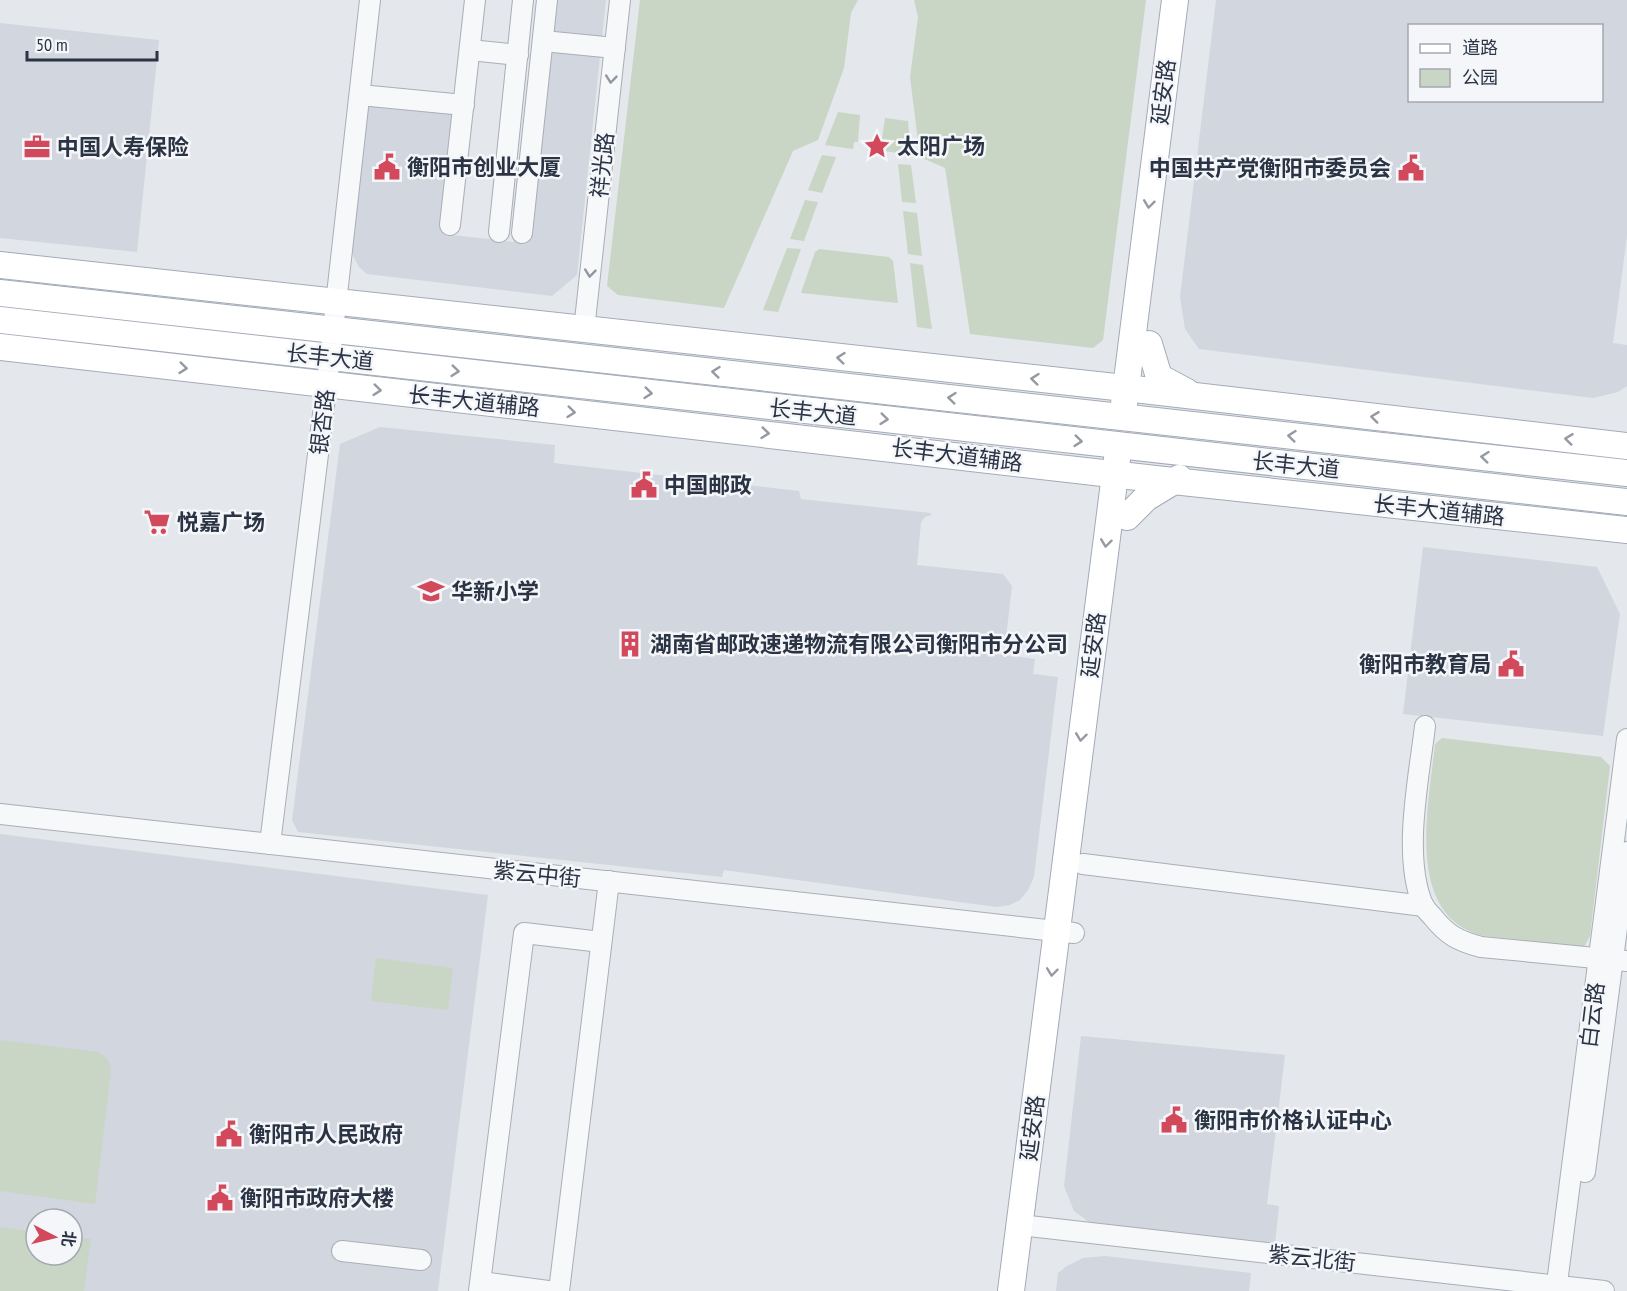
<svg xmlns="http://www.w3.org/2000/svg" width="1627" height="1291" viewBox="0 0 1627 1291" font-family="'PT Sans Narrow','Noto Sans SC',sans-serif">
<style>
.built{fill:#d2d6de;fill-rule:evenodd}
.green{fill:#c9d6c5}
.lines{fill:none;stroke-linecap:round;stroke-linejoin:round}
.minor-casing{stroke:#a9aeb7;stroke-width:22}
.major-casing{stroke:#a3abb8;stroke-width:28}
.minor{stroke:#f7f8fa;stroke-width:20}
.major{stroke:#fff;stroke-width:26}
.oneway{stroke:#9196a0}
.oneway2{stroke:#959aa2}
.labels{text-anchor:middle;dominant-baseline:central;stroke-width:5;stroke-linejoin:round;paint-order:stroke}
.street-label{font-size:22px;fill:#2b3445;stroke:#f4f6f9}
.poi-label{font-size:22px;font-weight:bold;fill:#2b3445;stroke:#f4f6f9;text-anchor:start}
</style>
<rect width="100%" height="100%" fill="#e4e7ec"/>
<!-- built -->
<g class="built">
<polygon points="539,0 606,0 577,275 552,296 367,274 359,267 353,256 349,239 365,103 458,113 444,234 514,242"/>
<path d="M1216,0H1627V236L1613,343L1627,345V386L1618,392L1593,398L1199,349L1185,329L1180,297ZM1410,26H1602V100H1410Z"/>
<polygon points="0,23 159,40 137,252 0,238"/>
<polygon points="380,427 555,445 554,463 799,491 801,499 931,513 931,515 925,517 921,522 917,565 1003,574 1012,586 1005,646 997,645 996,654 1035,659 1033,674 1058,677 1034,877 1028,890 1020,900 1010,905 997,907 724,870 722,877 298,832 292,820 340,444"/>
<polygon points="1423,547 1597,567 1620,614 1603,736 1403,714"/>
<path d="M0,834L488,895L438,1291H0ZM36,1219H72V1255H36Z"/>
<polygon points="1081,1036 1285,1055 1267,1204 1279,1206 1275,1243 1090,1223 1074,1211 1064,1186"/>
<polygon points="1105,1256 1251,1273 1249,1291 1056,1291 1058,1273 1067,1266 1083,1258"/>
</g>
<!-- green -->
<g class="green">
<polygon points="640,0 858,0 851,13 844,68 818,140 793,151 724,308 618,295 607,286"/>
<polygon points="914,0 1146,0 1103,340 1093,348 970,334 945,168 920,157 910,77 918,17"/>
<polygon points="838,112 860,115 858,142 854,142 853,149 825,145"/>
<polygon points="885,118 908,121 911,155 884,151 884,146 881,145"/>
<polygon points="822,155 836,157 822,193 808,190"/>
<polygon points="898,164 911,165 916,203 902,202"/>
<polygon points="805,200 818,202 804,241 790,239"/>
<polygon points="903,211 917,213 922,256 908,254"/>
<polygon points="787,248 801,249 778,312 763,310"/>
<polygon points="819,249 889,257 893,261 898,303 801,293 815,252"/>
<polygon points="910,263 923,265 932,329 917,327"/>
<path d="M1442,738L1601,757L1610,766L1590,936L1584,947L1484,936C1403,917 1429,804 1435,744Z"/>
<polygon points="376,958 453,968 448,1010 371,1001"/>
<path d="M0,1040L98,1052C107,1057 110,1061 111,1071L95,1204L0,1191Z"/>
<polygon points="0,1227 36,1232 36,1255 72,1255 72,1237 91,1239 84,1291 0,1291"/>
</g>
<g class="lines">
<!-- minor casing -->
<g class="minor-casing">
<g id="minor">
<polyline points="543,41 615,48"/>
<polyline points="470,50 518,55"/>
<polyline points="360,95 464,105"/>
<polyline points="450,225 475,0"/>
<polyline points="499,232 523,0"/>
<polyline points="522,233 547,0"/>
<polyline points="584,330 620,0"/>
<path d="M1425,726C1419,778 1402,856 1423,905C1425,909 1429,913 1432,916C1447,935 1458,941 1481,947L1627,961"/>
<polyline points="0,814 1074,933"/>
<polyline points="270,844 330,357 370,0"/>
<polyline points="1083,864 1424,906"/>
<polyline points="1585,1172 1627,852"/>
<polyline points="1020,1225 1604,1291"/>
<polyline points="342,1251 421,1260"/>
<polyline points="481,1282 548,1291"/>
<polyline points="479,1291 524,933 601,942"/>
<polyline points="559,1291 609,881"/>
<polyline points="1556,1291 1627,739"/>
</g>
</g>
<!-- major casing -->
<g class="major-casing">
<g id="major">
<polyline points="0,265 1143,390 1627,446"/>
<polyline points="0,293 1627,473"/>
<polyline points="0,320 1627,502"/>
<polyline points="1149,344 1159,377 1187,392"/>
<polyline points="0,347 1173,481 1627,530"/>
<polyline points="1124,404 1175,0"/>
<polyline points="1127,517 1146,498 1179,478"/>
<polyline points="1011,1291 1117,459"/>
</g>
</g>
<!-- minor -->
<use href="#minor" class="minor"/>
<!-- major -->
<use href="#major" class="major"/>
</g>
<!-- one-way arrows -->
<defs><path id="oneway-chevron" d="M-2-3.5L2.5 0L-2 3.5" fill="none" stroke-width="1.6" stroke-linecap="round" stroke-linejoin="round" transform="scale(1.5)"/></defs>
<g class="oneway">
<use href="#oneway-chevron" transform="translate(611 79) rotate(96)"/>
<use href="#oneway-chevron" transform="translate(590 273) rotate(96)"/>
</g>
<g class="oneway2">
<use href="#oneway-chevron" transform="translate(1149 204) rotate(97)"/>
<use href="#oneway-chevron" transform="translate(841 358) rotate(-174)"/>
<use href="#oneway-chevron" transform="translate(183 368) rotate(6)"/>
<use href="#oneway-chevron" transform="translate(455 371) rotate(6)"/>
<use href="#oneway-chevron" transform="translate(716 372) rotate(-174)"/>
<use href="#oneway-chevron" transform="translate(1035 379) rotate(-174)"/>
<use href="#oneway-chevron" transform="translate(377 390) rotate(6)"/>
<use href="#oneway-chevron" transform="translate(648 393) rotate(6)"/>
<use href="#oneway-chevron" transform="translate(952 398) rotate(-174)"/>
<use href="#oneway-chevron" transform="translate(571 412) rotate(6)"/>
<use href="#oneway-chevron" transform="translate(1375 417) rotate(-173)"/>
<use href="#oneway-chevron" transform="translate(884 419) rotate(6)"/>
<use href="#oneway-chevron" transform="translate(765 433) rotate(6)"/>
<use href="#oneway-chevron" transform="translate(1292 436) rotate(-174)"/>
<use href="#oneway-chevron" transform="translate(1569 439) rotate(-173)"/>
<use href="#oneway-chevron" transform="translate(1078 441) rotate(6)"/>
<use href="#oneway-chevron" transform="translate(1485 457) rotate(-174)"/>
<use href="#oneway-chevron" transform="translate(1106 543) rotate(97)"/>
<use href="#oneway-chevron" transform="translate(1081 737) rotate(97)"/>
<use href="#oneway-chevron" transform="translate(1052 972) rotate(97)"/>
</g>
<!-- icons -->
<defs>
<g id="sight-bare" transform="scale(2.07)"><path d="M0-6L1.8-2.2L6-1.7L2.9 1.2L3.7 5.4L0 3.3L-3.7 5.4L-2.9 1.2L-6-1.7L-1.8-2.2Z" fill="#d1495b" stroke="#f4f6f9" stroke-width="2.5" paint-order="stroke"/></g>
<g id="office-bare" transform="scale(2.07)"><path d="M-6-3h4V-5.5h4V-3h4V5H-6ZM-1-4.5V-3h2v-1.5ZM-6 0V1H6V0Z" fill="#d1495b" stroke="#f4f6f9" stroke-width="2.5" paint-order="stroke"/></g>
<g id="civic-bare" transform="scale(2.07)"><path d="M-.6-6.5H3V-4.5H.6V-3L4-1V1h2V6H-6V1h2V-1L-.6-3ZM-1.2 2.5V6h2.4V2.5Z" fill="#d1495b" stroke="#f4f6f9" stroke-width="2.5" paint-order="stroke"/></g>
<g id="supermarket-bare" transform="scale(2.07)"><path d="M-6-5.5h2.5l.6 2H6L4.5 2H-2.5L-4.4-4H-6ZM-1.5 3.2a1.3 1.3 0 1 0 .1 0ZM3 3.2a1.3 1.3 0 1 0 .1 0Z" fill="#d1495b" stroke="#f4f6f9" stroke-width="2.5" paint-order="stroke"/></g>
<g id="school-bare" transform="scale(2.07)"><path d="M0-5L7-2L0 1L-7-2ZM-4 1L0 2.5L4 1V4Q0 6-4 4Z" fill="#d1495b" stroke="#f4f6f9" stroke-width="2.5" paint-order="stroke"/></g>
<g id="building-bare" transform="scale(2.07)"><path d="M-4-6H4V6H1V3H-1V6H-4ZM-2.5-4.3h1.7v1.8h-1.7ZM.8-4.3h1.7v1.8H.8ZM-2.5-1h1.7V.8h-1.7ZM.8-1h1.7V.8H.8Z" fill="#d1495b" stroke="#f4f6f9" stroke-width="2.5" paint-order="stroke"/></g>
</defs>
<g fill-rule="evenodd">
<use href="#sight-bare" x="877" y="146"/>
<use href="#office-bare" x="37" y="147"/>
<use href="#civic-bare" x="387" y="167"/>
<use href="#civic-bare" x="1411" y="168"/>
<use href="#civic-bare" x="644" y="485"/>
<use href="#supermarket-bare" x="157" y="522"/>
<use href="#school-bare" x="431" y="591"/>
<use href="#building-bare" x="630" y="644"/>
<use href="#civic-bare" x="1511" y="664"/>
<use href="#civic-bare" x="1174" y="1120"/>
<use href="#civic-bare" x="229" y="1134"/>
<use href="#civic-bare" x="220" y="1198"/>
</g>
<g class="labels">
<!-- street labels -->
<g class="street-label">
<text transform="translate(1163 92) rotate(-83)">延安路</text>
<text transform="translate(602 165) rotate(-84)">祥光路</text>
<text transform="translate(330 357) rotate(6)">长丰大道</text>
<text transform="translate(474 401) rotate(6)">长丰大道辅路</text>
<text transform="translate(813 412) rotate(6)">长丰大道</text>
<text transform="translate(322 422) rotate(-83)">银杏路</text>
<text transform="translate(957 455) rotate(7)">长丰大道辅路</text>
<text transform="translate(1296 465) rotate(6)">长丰大道</text>
<text transform="translate(1439 510) rotate(6)">长丰大道辅路</text>
<text transform="translate(1093 645) rotate(-83)">延安路</text>
<text transform="translate(537 874) rotate(6)">紫云中街</text>
<text transform="translate(1592 1015) rotate(-83)">白云路</text>
<text transform="translate(1032 1128) rotate(-83)">延安路</text>
<text transform="translate(1312 1258) rotate(6)">紫云北街</text>
</g>
<!-- poi labels -->
<g class="poi-label">
<text x="897" y="146">太阳广场</text>
<text x="57" y="147">中国人寿保险</text>
<text x="407" y="167">衡阳市创业大厦</text>
<text x="1391" y="168" text-anchor="end">中国共产党衡阳市委员会</text>
<text x="664" y="485">中国邮政</text>
<text x="177" y="522">悦嘉广场</text>
<text x="451" y="591">华新小学</text>
<text x="650" y="644">湖南省邮政速递物流有限公司衡阳市分公司</text>
<text x="1491" y="664" text-anchor="end">衡阳市教育局</text>
<text x="1194" y="1120">衡阳市价格认证中心</text>
<text x="249" y="1134">衡阳市人民政府</text>
<text x="240" y="1198">衡阳市政府大楼</text>
</g>
</g>
<!-- legend -->
<rect x="1408" y="24" width="195" height="78" fill="#f4f6f9" stroke="#a4a8b1" stroke-width="1.5"/>
<rect x="1420" y="44" width="30" height="9" fill="#ffffff" stroke="#a4a8b1" stroke-width="1.5"/>
<text x="1462" y="54" font-size="18" fill="#2b3445">道路</text>
<rect x="1420" y="69" width="30" height="18" fill="#c9d6c5" stroke="#a4a8b1" stroke-width="1.5"/>
<text x="1462" y="84" font-size="18" fill="#2b3445">公园</text>
<!-- north arrow -->
<g transform="translate(54 1237) rotate(97)"><circle r="28" fill="#f4f6f9" stroke="#a4a8b1" stroke-width="1.5"/>
<path d="M0-4.5L10 22L0 15L-10 22Z" fill="#d1495b"/>
<text y="-9" font-size="16" font-weight="bold" text-anchor="middle" fill="#2b3445">北</text>
</g>
<!-- scale -->
<path d="M27 51v9h130v-9" fill="none" stroke="#2b3445" stroke-width="3"/>
<text x="36" y="51" font-size="18" fill="#2b3445" stroke="#f4f6f9" stroke-width="4.5" paint-order="stroke">50 m</text>
</svg>
